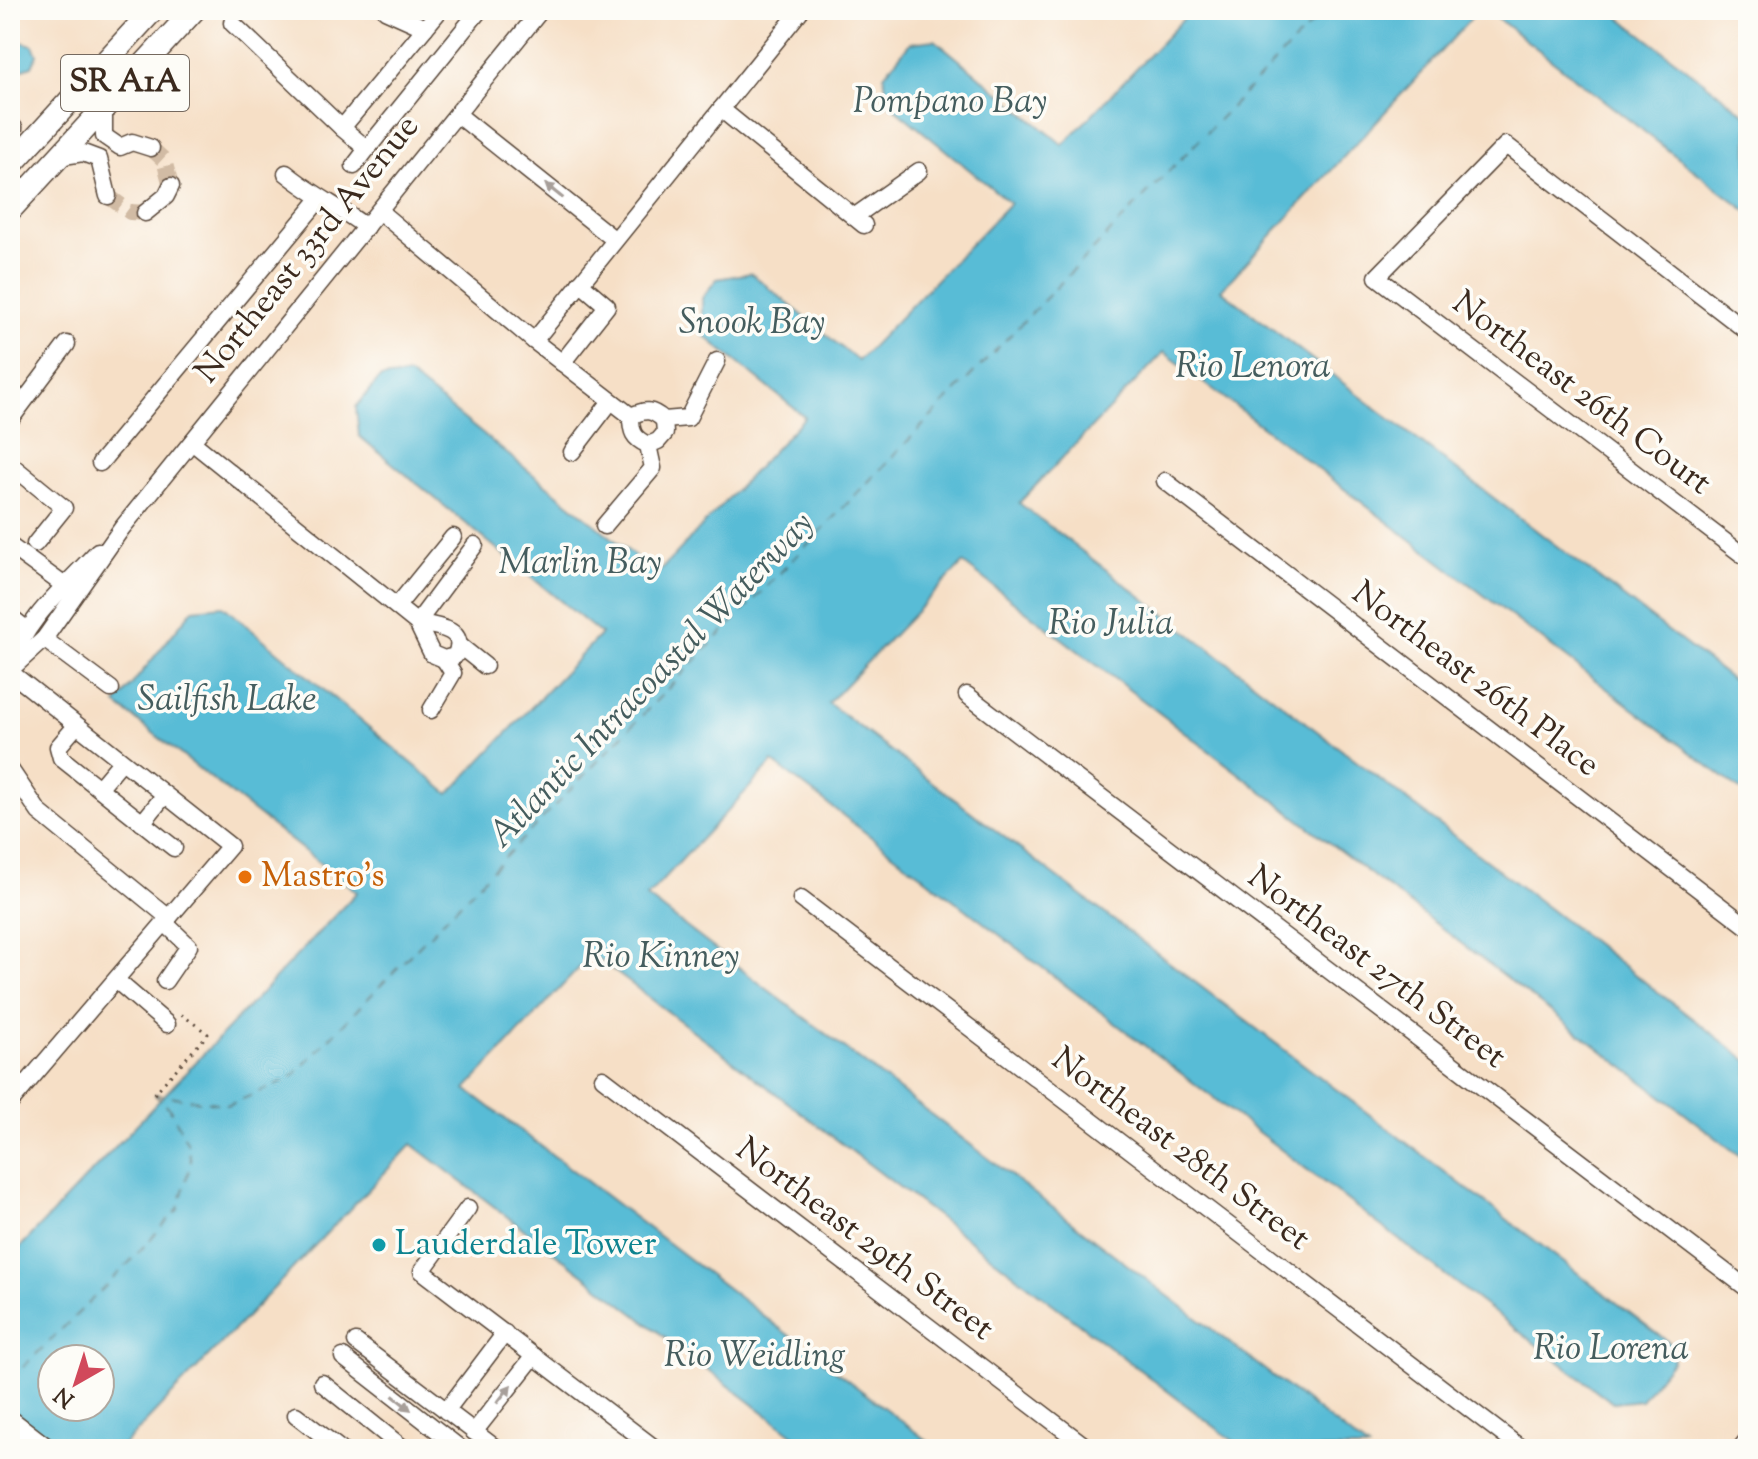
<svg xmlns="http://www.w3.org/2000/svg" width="1758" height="1459" viewBox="0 0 1758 1459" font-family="'Sorts Mill Goudy',serif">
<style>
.water{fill:#58bcd6;stroke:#4a737a;stroke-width:2;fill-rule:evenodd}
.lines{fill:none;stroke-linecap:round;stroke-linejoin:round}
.ferry{stroke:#455d5e;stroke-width:2;stroke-dasharray:10 8;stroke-linecap:butt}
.minor-tunnel{stroke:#d1bba4;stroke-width:16;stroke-dasharray:16 8;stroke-linecap:butt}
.minor-casing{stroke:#574537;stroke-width:19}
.major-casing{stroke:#574537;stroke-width:25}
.path{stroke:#574537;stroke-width:3;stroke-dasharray:2 6;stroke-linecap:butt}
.minor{stroke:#fff;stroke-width:16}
.major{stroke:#fff;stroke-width:22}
.oneway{fill:#a79f9a}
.food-dot{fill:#e8710a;stroke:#fdfcf7;stroke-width:3}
.culture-dot{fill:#0f9aa8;stroke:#fdfcf7;stroke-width:3}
.labels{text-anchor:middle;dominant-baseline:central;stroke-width:7;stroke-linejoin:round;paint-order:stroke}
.shield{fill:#fdfcf7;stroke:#75695f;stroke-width:2}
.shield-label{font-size:32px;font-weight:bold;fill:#3b2a1e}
.street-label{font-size:34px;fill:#3b2a1e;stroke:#fdfcf7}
.food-label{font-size:34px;fill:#c56008;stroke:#fdfcf7;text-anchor:start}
.culture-label{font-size:34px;fill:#0d838f;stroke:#fdfcf7;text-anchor:start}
.water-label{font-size:36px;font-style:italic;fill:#455d5e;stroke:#fdfcf7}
</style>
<rect width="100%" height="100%" fill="#fdfcf7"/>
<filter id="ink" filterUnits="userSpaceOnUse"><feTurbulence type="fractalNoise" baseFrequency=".0125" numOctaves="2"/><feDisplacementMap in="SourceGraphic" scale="16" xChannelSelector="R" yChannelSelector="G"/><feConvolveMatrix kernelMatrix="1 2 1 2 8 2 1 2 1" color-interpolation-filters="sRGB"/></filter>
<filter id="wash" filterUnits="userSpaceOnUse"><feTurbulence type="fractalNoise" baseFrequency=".006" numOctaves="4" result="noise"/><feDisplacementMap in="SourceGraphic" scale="32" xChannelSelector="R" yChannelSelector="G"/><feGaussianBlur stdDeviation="1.8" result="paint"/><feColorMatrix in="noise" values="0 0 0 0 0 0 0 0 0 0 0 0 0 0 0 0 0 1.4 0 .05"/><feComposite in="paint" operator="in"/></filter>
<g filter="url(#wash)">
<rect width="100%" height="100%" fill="#f6dfc6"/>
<!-- water -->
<g class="water">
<path d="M1192,10H1479L1221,290L1748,692V796L1164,352L1019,503L1748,1061V1162L963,563L828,703L1671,1344L1673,1360L1641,1400L1613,1403L773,762L647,897L1368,1449H1244L592,954L466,1089L938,1449H812L412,1144L120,1449H10V1258L357,892L116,704L193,609L223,606L449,794L601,634L359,436L356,407L380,378L409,375L657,574L805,417L702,334V298L717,279L751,273L858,361L1010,203L888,103L884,75L910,43L935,40L1063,145ZM52,1359H100V1407H52Z"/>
<polygon points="1487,10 1610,10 1748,116 1748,212"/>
<polygon points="10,39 33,45 37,55 32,66 21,70 10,63"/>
</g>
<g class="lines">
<!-- ferry -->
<g class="ferry">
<polyline points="154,1094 229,1105 291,1078 1325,10"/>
<polyline points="10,1380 124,1268 178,1209 191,1162 187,1142 170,1109 155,1095"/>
</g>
</g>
</g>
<g filter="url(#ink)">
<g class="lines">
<!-- minor-tunnel -->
<g class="minor-tunnel">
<polyline points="151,148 164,160 171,186"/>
<polyline points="108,196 130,212 145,213"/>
</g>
<!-- minor casing -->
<g class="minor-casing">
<g id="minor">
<polyline points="232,23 342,128 425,28 385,10"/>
<polyline points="425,28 440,10"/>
<polyline points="104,107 104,136 120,147 132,142 151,148"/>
<polyline points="721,109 864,225"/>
<polyline points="457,114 615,240"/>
<polyline points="10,123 14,128 10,135"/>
<polyline points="342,128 367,149 478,12 471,10"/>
<polyline points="57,157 83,153 99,159 108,196"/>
<polyline points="354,166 367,149"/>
<path d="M286,173C313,195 339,207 366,227"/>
<polyline points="379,211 534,341 631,416"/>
<polyline points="145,213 166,196 171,186"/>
<polyline points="854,217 919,171"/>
<polyline points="1748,332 1506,145 1377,277 1748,559"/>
<polyline points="534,341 801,10"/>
<polyline points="562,363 607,306 580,283"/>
<path d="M631,416C645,409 652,409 664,420L688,418L717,361"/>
<polyline points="10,420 67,344"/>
<path d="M192,442L417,623C437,626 469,629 455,656L444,659L432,654L417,623"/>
<polyline points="648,445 658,441 665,433 664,420"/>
<polyline points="572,452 611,401"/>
<polyline points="100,463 319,200"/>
<polyline points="10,464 64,508 35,544"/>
<polyline points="1165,481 1748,927"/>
<path d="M604,526L653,468L648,445C633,438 631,432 631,416"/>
<polyline points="10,546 73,592"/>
<polyline points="397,606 453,537"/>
<polyline points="12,618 26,629"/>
<polyline points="417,623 475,545"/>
<polyline points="44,639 111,689"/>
<polyline points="460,646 485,666"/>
<path d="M10,666C26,618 64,588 98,551"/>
<polyline points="10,670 44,639 122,528 541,10"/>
<polyline points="10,672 230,846 10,1103"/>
<polyline points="967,695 1748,1289"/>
<polyline points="431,710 453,673 444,659"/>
<polyline points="76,726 58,747 61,758 174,848"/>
<polyline points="10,769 39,812 169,918"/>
<polyline points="99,788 121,762"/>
<polyline points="142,823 164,796"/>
<polyline points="801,899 1522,1449"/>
<polyline points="117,981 167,1024"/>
<polyline points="165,981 189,946 166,924"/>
<polyline points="603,1078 1089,1449"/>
<polyline points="468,1208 422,1271 656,1449"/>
<polyline points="356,1342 497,1449"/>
<polyline points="343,1357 461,1449"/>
<polyline points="322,1383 404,1449"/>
<polyline points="446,1411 505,1333"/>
<polyline points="296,1415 340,1449"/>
<polyline points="474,1432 534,1356"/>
<polyline points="1740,1449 1748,1439"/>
</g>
</g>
<!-- major casing -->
<g class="major-casing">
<g id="major">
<polyline points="10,166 153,10"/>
<polyline points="10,210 194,10"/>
<polyline points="10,1422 45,1449"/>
<polyline points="10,1446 13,1449"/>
</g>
</g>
<!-- path -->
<polyline class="path" points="154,1094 208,1034 177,1011"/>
<!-- minor -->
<use href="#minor" class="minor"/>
<!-- major -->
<use href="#major" class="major"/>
</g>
<!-- one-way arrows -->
<defs><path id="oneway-solid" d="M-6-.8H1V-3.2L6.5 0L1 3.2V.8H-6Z" transform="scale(2)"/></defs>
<g class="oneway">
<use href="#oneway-solid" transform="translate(554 191) rotate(-141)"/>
<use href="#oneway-solid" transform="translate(504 1394) rotate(-52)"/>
<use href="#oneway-solid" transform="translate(402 1403) rotate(38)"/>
</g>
</g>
<!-- markers -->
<circle class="food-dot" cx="245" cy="877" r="8"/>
<circle class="culture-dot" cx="379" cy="1245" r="8"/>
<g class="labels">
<!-- shield labels -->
<rect class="shield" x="61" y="55" width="128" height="56" rx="6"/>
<g class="shield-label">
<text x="125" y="83">SR A1A</text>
</g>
<!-- street labels -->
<g class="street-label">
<text transform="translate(308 250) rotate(-51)">Northeast 33rd Avenue</text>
<text transform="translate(1581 394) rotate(37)">Northeast 26th Court</text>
<text transform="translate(1475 680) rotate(37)">Northeast 26th Place</text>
<text transform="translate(1376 968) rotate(37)">Northeast 27th Street</text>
<text transform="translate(1180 1150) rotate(37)">Northeast 28th Street</text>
<text transform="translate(864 1240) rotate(37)">Northeast 29th Street</text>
</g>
<!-- food labels -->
<g class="food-label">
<text x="261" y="877">Mastro's</text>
</g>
<!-- culture labels -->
<g class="culture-label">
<text x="395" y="1245">Lauderdale Tower</text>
</g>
<!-- water labels -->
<g class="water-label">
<text x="950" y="103">Pompano Bay</text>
<text x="752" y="324">Snook Bay</text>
<text x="1253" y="368">Rio Lenora</text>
<text x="580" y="564">Marlin Bay</text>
<text x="1111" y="625">Rio Julia</text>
<text transform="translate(652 681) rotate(-46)">Atlantic Intracoastal Waterway</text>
<text x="227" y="701">Sailfish Lake</text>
<text x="661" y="958">Rio Kinney</text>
<text x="1611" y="1350">Rio Lorena</text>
<text x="755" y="1357">Rio Weidling</text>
</g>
</g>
<!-- margin -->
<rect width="1758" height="1459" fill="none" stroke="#fdfcf7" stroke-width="40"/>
<!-- north arrow -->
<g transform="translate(76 1383) rotate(219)"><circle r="38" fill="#fdfcf7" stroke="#afa8a0" stroke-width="2"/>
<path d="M0-6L14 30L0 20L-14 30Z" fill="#d1495b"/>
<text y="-12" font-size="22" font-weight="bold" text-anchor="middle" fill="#3b2a1e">N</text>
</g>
</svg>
